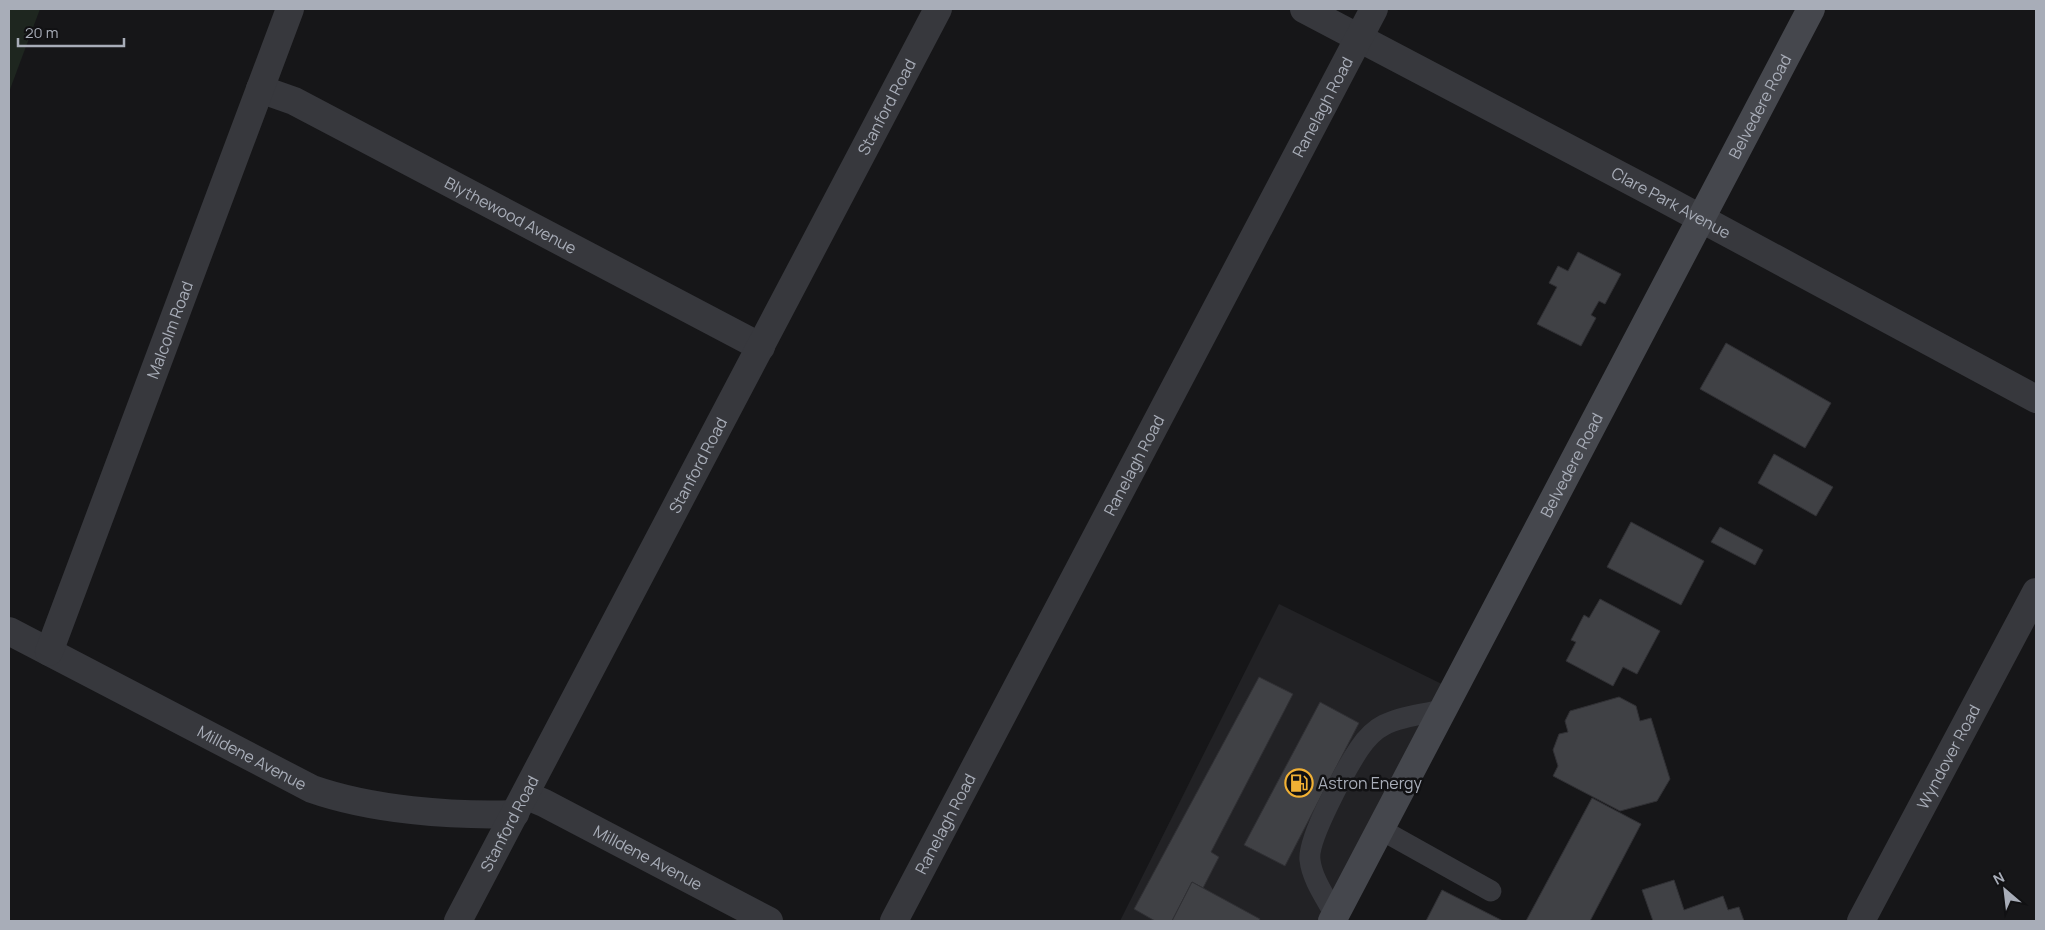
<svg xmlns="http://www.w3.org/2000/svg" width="2045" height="930" viewBox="0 0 2045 930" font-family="Manrope,sans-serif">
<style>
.built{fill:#222225}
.green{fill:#1e261f}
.building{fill:#404145;stroke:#303034}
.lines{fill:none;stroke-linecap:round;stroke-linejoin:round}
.lane{stroke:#37383d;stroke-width:21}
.street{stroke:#37383d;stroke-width:28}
.secondary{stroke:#45474d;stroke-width:28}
.labels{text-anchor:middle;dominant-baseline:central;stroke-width:5;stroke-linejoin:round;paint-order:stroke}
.street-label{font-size:16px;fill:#a8adb8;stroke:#111113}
.poi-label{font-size:16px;fill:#a8adb8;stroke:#111113;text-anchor:start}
</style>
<rect width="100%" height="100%" fill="#161618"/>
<!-- built -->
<polygon class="built" points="1279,604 1454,690 1332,921 1120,921"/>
<!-- green -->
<polygon class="green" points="9,9 40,9 9,92"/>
<!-- building -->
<g class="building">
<polygon points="1578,252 1621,274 1605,304 1599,301 1591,315 1596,318 1581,346 1537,324 1557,287 1549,283 1558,266 1568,271"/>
<polygon points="1726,343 1831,403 1805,448 1700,389"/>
<polygon points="1774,454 1833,487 1816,516 1758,483"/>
<polygon points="1631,522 1704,561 1681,605 1607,567"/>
<polygon points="1720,527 1763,550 1755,565 1711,542"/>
<polygon points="1600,599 1660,631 1637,674 1623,667 1613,686 1566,661 1576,642 1571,640 1584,615 1589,618"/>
<polygon points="1259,677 1293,694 1211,852 1219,857 1203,888 1192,882 1172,921 1155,921 1134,909"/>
<polygon points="1619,697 1636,706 1640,721 1651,718 1670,779 1657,801 1620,811 1553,776 1558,766 1553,750 1559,734 1568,732 1565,721 1570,711"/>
<polygon points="1320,702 1359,723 1285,866 1244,845"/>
<polygon points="1592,798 1641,824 1590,921 1526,921"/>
<polygon points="1674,880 1684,910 1723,896 1728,910 1739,907 1744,921 1653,921 1642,890"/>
<polygon points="1192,882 1260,919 1259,921 1172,921"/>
<polygon points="1442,890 1503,921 1426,921"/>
</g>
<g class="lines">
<!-- lane -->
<g class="lane">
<polyline points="1380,829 1491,891"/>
<path d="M1335,915C1326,898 1312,879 1310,860C1307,839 1346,769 1359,749C1365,740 1374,730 1384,725C1402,716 1424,714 1443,710"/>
</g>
<!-- street -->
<g class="street">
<path id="s1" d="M1304,9L1661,197L2036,399"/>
<path id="s2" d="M260,89L294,101L761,347"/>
<path id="s3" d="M9,631L312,789C372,810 451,816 515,814"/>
<path id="s4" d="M49,652L290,9"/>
<path id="s5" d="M525,795L544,803L769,921"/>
<path id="s6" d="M458,921L938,9"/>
<path id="s7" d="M894,921L1374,9"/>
<path id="s8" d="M1861,921L2036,592"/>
</g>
<!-- secondary -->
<path class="secondary" id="s9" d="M1332,921L1811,9"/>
</g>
<!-- icons -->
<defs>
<g id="fuel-ring" transform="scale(1.4375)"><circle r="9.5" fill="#111113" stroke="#f2b134" stroke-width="1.5"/><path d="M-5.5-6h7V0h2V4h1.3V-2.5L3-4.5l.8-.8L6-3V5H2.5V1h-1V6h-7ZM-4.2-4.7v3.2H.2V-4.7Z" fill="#f2b134"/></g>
</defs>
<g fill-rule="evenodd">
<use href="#fuel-ring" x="1299" y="783"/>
</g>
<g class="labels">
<!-- street labels -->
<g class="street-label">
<text stroke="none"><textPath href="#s9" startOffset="920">Belvedere Road</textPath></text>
<text stroke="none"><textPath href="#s6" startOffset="920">Stanford Road</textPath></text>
<text stroke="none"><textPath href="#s7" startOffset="920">Ranelagh Road</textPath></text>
<text stroke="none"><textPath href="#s1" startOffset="415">Clare Park Avenue</textPath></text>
<text stroke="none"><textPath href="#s2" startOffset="281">Blythewood Avenue</textPath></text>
<text stroke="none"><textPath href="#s4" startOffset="344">Malcolm Road</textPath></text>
<text stroke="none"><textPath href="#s6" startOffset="515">Stanford Road</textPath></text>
<text stroke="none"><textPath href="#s7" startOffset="515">Ranelagh Road</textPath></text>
<text stroke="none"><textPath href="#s9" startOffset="515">Belvedere Road</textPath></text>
<text stroke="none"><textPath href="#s8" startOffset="186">Wyndover Road</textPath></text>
<text stroke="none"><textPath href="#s3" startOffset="274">Milldene Avenue</textPath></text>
<text stroke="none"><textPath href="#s6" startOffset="110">Stanford Road</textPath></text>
<text stroke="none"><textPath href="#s7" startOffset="110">Ranelagh Road</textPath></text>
<text stroke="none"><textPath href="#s5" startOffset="138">Milldene Avenue</textPath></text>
</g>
<!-- poi labels -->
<g class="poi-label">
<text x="1318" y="783">Astron Energy</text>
</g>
</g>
<!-- border -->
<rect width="2045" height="930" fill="none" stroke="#a8adb8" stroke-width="20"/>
<!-- north arrow -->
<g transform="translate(2005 890) rotate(332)" stroke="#111113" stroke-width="4" paint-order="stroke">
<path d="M0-4L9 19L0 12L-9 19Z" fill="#a8adb8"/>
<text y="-8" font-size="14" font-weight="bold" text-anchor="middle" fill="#a8adb8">N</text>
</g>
<!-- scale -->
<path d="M18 38v8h106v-8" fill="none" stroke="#a8adb8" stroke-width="2.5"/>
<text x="25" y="38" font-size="15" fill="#a8adb8" stroke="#111113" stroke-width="4" paint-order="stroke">20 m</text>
</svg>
